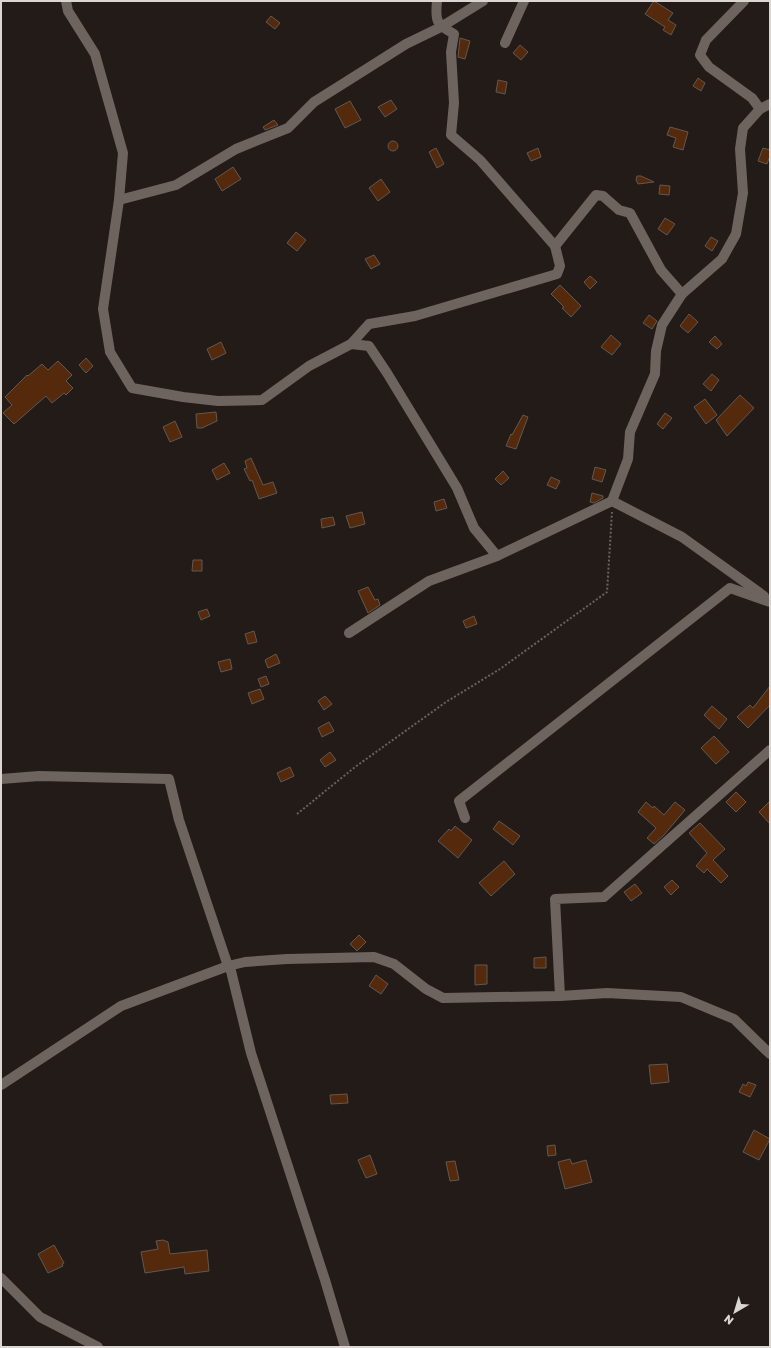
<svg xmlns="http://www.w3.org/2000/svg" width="771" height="1348" viewBox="0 0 771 1348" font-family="'Golos Text',sans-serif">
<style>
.building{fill:#552a0c;stroke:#615852}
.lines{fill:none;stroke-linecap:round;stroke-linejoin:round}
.path{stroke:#69625e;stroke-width:2;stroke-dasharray:2 2;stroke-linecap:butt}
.minor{stroke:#6e645f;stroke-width:10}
</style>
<rect width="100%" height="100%" fill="#231b17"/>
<!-- building -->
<g class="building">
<polygon points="654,1 673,13 668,20 676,25 671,35 663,30 665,27 645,14"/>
<polygon points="271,16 280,23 275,29 266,22"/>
<polygon points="460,38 470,41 465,59 458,57"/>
<polygon points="520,45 528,52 521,60 513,53"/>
<polygon points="698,78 705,83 701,91 693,86"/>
<polygon points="498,80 507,82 505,94 496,92"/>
<polygon points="391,100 397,109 385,117 378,107"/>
<polygon points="350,101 361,120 345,128 335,109"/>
<polygon points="274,120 278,125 265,130 263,127"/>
<polygon points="670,127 688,132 683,150 673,147 676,138 667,135"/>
<circle cx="393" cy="146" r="5"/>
<polygon points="436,148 444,164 437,168 429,152"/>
<polygon points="538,148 541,157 531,161 527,153"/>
<polygon points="763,148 770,150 770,156 767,164 758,161"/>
<polygon points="233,167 241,179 222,191 215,179"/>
<polygon points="637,176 641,176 654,182 638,184 636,180"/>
<polygon points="381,179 390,192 378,201 369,188"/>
<polygon points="660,185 670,186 669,195 659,194"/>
<polygon points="665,218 675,224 667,235 658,229"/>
<polygon points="296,232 306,240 297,251 287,243"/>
<polygon points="711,237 718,241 712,251 705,246"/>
<polygon points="374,255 380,264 371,269 365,259"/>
<polygon points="590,276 597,282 590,289 584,282"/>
<polygon points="560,285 581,306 571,317 562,308 564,307 551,294"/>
<polygon points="689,314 698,322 688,333 680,326"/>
<polygon points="649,315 657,321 652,329 643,323"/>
<polygon points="611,335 621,344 612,355 601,347"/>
<polygon points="715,336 722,344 717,349 709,342"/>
<polygon points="221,342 226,353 212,360 207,349"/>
<polygon points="86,358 93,366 86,373 79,365"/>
<polygon points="58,361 72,375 66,381 73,388 66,395 64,393 52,403 46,396 14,424 3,413 12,405 5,397 27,375 28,376 42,364 48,370"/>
<polygon points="712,374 719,380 711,391 703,384"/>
<polygon points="740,395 754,408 727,436 716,420"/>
<polygon points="705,399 717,415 706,424 694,407"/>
<polygon points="216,412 217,421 202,428 197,428 196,414"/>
<polygon points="665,413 672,418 663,429 657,424"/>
<polygon points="523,415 528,417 516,449 506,446 511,434 512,435"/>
<polygon points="175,421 182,437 170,442 163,427"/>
<polygon points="251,458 263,485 273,482 277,493 259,499 252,480 250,481 244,469 247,468 245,461"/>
<polygon points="224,463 230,473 217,480 212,470"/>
<polygon points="595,467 606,470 602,482 592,479"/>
<polygon points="503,471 509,478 501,485 495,479"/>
<polygon points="551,477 560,481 556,489 547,485"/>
<polygon points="592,493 603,496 603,498 594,503 590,502"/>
<polygon points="444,499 447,508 436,511 434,502"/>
<polygon points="362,512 365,524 350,528 346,516"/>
<polygon points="333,517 335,525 322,528 321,519"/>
<polygon points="193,560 202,560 202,571 192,571"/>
<polygon points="368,587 375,600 378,599 380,605 368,613 358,591"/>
<polygon points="207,609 210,616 201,620 198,612"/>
<polygon points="474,616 477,624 466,628 463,621"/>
<polygon points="254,631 257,642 248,644 245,634"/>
<polygon points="276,654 280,663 268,668 265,660"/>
<polygon points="230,659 232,669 221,672 218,662"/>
<polygon points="266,676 269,684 261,687 258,679"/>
<polygon points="770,686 770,705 748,728 737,717 750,705 753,708"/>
<polygon points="260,689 264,699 252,704 248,693"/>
<polygon points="325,696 332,704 324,710 318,701"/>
<polygon points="712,706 727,719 719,729 704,715"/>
<polygon points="329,722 334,731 322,737 318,728"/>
<polygon points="714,736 729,752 716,764 701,748"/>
<polygon points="330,752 336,760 325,767 320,760"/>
<polygon points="290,767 294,776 281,782 277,773"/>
<polygon points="736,792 746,802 736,812 726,802"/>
<polygon points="770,801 770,824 759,812"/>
<polygon points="646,802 653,808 654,806 664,815 675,802 685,810 664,835 654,844 647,838 656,828 638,812"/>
<polygon points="499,821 520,836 513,845 493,829"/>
<polygon points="700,823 725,849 713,860 728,876 721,883 707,869 704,873 696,866 707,853 689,833"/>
<polygon points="455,826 472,840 458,858 438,841 449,829 451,831"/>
<polygon points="504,861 515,874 491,896 479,883"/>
<polygon points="672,880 679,887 671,895 664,887"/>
<polygon points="635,884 642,893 631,901 624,892"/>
<polygon points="359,935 366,942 357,951 350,944"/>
<polygon points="546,957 546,968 534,968 534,958"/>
<polygon points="475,965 487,965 487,984 475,985"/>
<polygon points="376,975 388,984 381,994 369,986"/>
<polygon points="667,1064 669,1082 651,1084 649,1065"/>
<polygon points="748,1082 756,1085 750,1097 739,1092 743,1084 746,1086"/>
<polygon points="347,1094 348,1103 331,1104 330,1095"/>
<polygon points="754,1130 770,1139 759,1160 743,1152"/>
<polygon points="555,1145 556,1155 548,1156 547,1146"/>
<polygon points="370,1155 377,1174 366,1178 358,1160"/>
<polygon points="570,1159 572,1164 586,1160 592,1182 565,1189 558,1162"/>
<polygon points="455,1161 459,1180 450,1181 446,1162"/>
<polygon points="163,1240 168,1242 170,1254 207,1250 209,1271 185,1274 184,1267 145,1273 141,1252 158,1249 156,1241"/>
<polygon points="54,1245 64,1263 62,1264 63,1266 48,1273 38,1254"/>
</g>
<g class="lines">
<!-- path -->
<polyline class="path" points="297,814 355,767 446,702 500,669 607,592 612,512"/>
<!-- minor -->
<g class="minor">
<polyline points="66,1 68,11 95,54 123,153 119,200 103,309 110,352 132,388 183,397 218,401 262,400 309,366 351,344 369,346 387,373 457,488 474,528 497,556"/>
<polyline points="744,1 706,40 700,55 709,67 752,98 760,109"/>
<polyline points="505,43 524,1"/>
<polyline points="119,200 176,185 236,149 288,128 314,102 368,68 406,44 441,27 483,1"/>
<polyline points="555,246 596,195 603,196 619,210 630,213 661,270 682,294"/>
<path d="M351,344L369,324L415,316L557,274L560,266L555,246L480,160L451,135L454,103L451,52L454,34C436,24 435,21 437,1"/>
<polyline points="612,501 682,537 764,596"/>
<polyline points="349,633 429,581 497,556 612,501 628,459 630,432 655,374 656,351 662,325 682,294 722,259 736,234 743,193 740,149 743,128 760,109 770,104"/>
<polyline points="1,779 39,776 169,779 179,820 228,966 245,962 287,959 374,957 394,964 426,989 443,998 560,996 607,993 681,997 734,1019 770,1054"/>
<polyline points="465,818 459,801 730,588 770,602"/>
<polyline points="560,996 555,899 604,897 770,750"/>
<polyline points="1,1085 121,1006 228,966 231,971 251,1053 325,1280 345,1347"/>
<polyline points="1,1278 40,1317 98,1347"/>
</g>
</g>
<!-- border -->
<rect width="771" height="1348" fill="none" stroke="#dcd6d3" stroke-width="4"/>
<!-- north arrow -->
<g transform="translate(735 1312) rotate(218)" stroke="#231b17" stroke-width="3" paint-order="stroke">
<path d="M0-3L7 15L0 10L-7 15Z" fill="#dcd6d3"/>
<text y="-6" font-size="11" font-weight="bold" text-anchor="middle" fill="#dcd6d3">N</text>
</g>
</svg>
